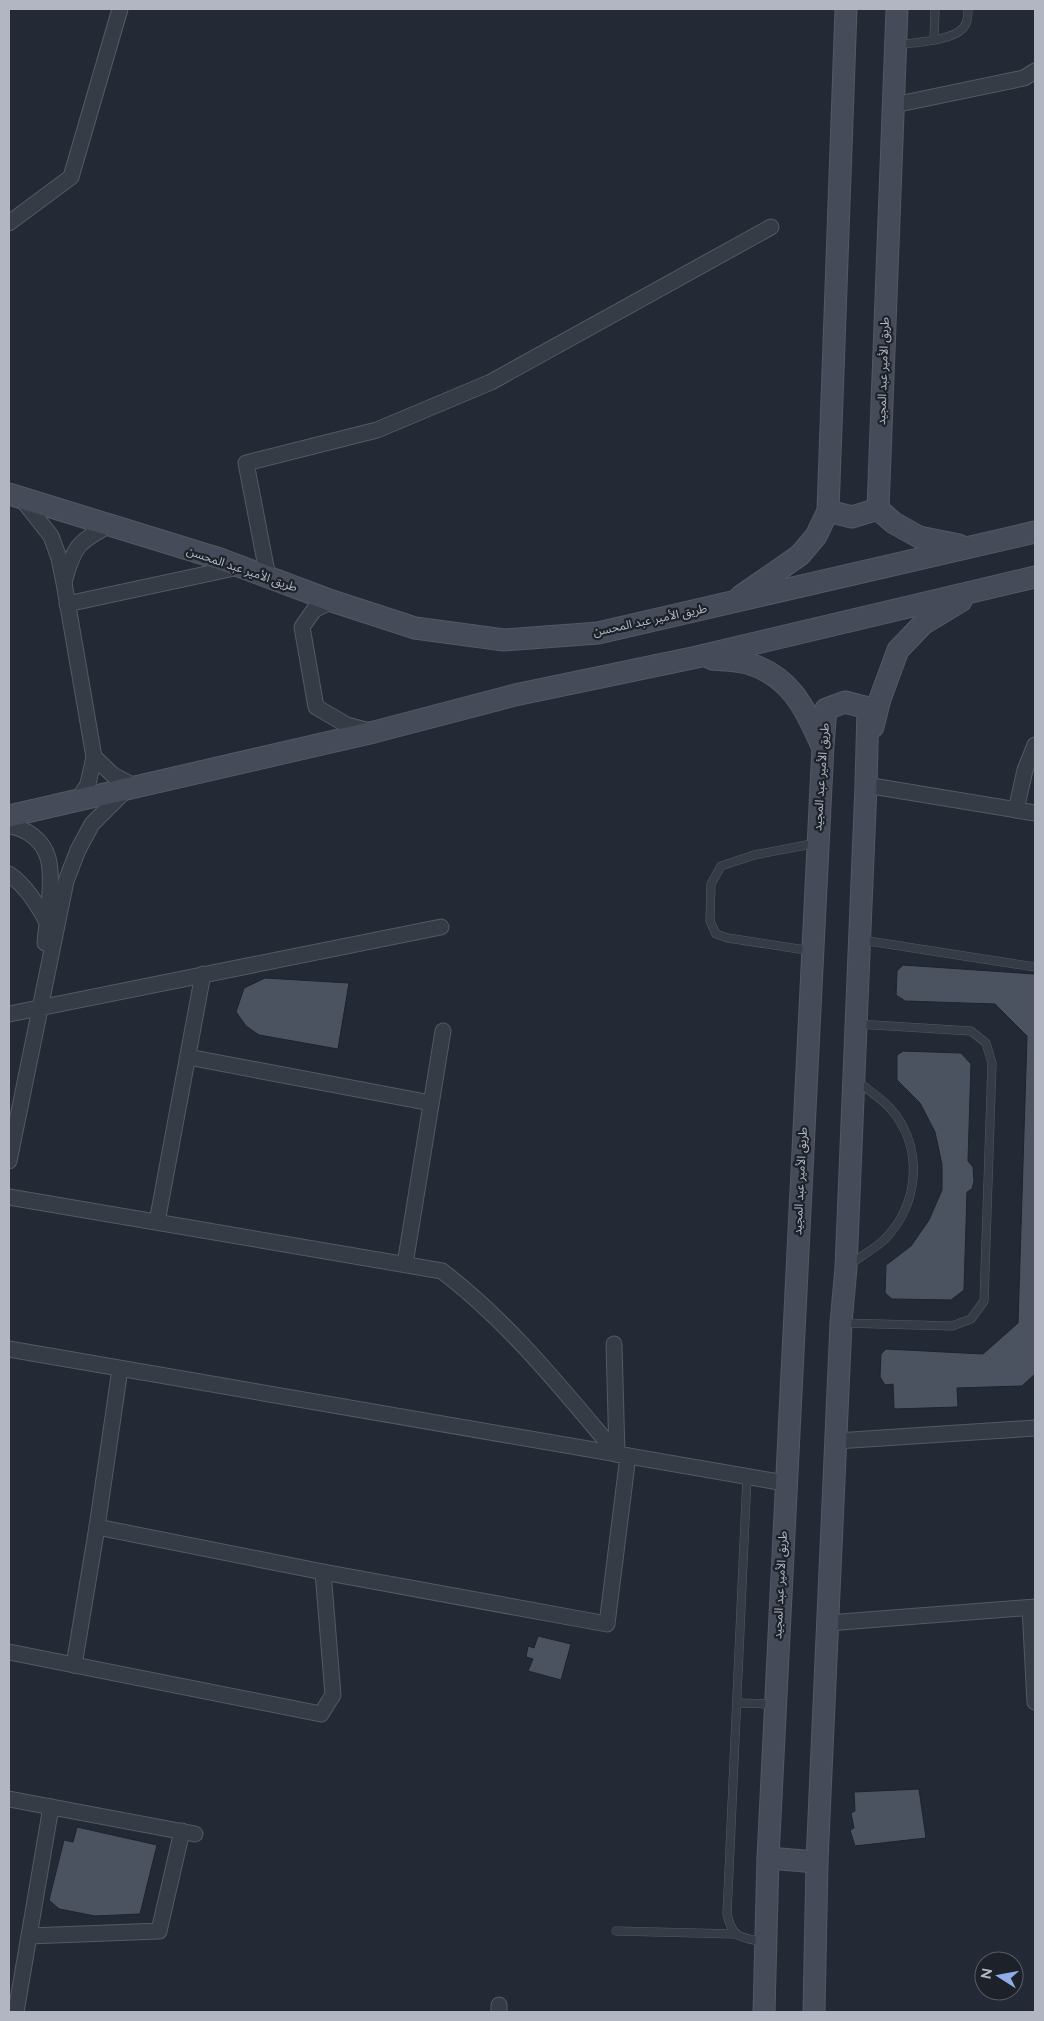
<svg xmlns="http://www.w3.org/2000/svg" width="1044" height="2021" viewBox="0 0 1044 2021" font-family="Raleway,'Noto Sans Arabic',sans-serif">
<style>
.building{fill:#4b5260;stroke:#1e232c}
.lines{fill:none;stroke-linecap:round;stroke-linejoin:round}
.service-casing{stroke:#545963;stroke-width:9}
.minor-casing{stroke:#545963;stroke-width:17}
.secondary-casing{stroke:#545963;stroke-width:23}
.service{stroke:#363c46;stroke-width:8}
.minor{stroke:#363c46;stroke-width:15}
.secondary{stroke:#454b58;stroke-width:21}
.labels{text-anchor:middle;dominant-baseline:central;stroke-width:4.5;stroke-linejoin:round;paint-order:stroke}
.street-label{font-size:12px;fill:#b1b6c2;stroke:#1c212a}
</style>
<rect width="100%" height="100%" fill="#232a35"/>
<!-- building -->
<g class="building">
<polygon points="903,965 1035,974 1035,1374 1022,1386 957,1388 958,1407 894,1409 893,1384 885,1385 880,1377 881,1354 886,1349 983,1354 1018,1323 1027,1036 995,1004 905,1001 896,995 897,971"/>
<polygon points="265,978 349,983 338,1049 259,1035 246,1026 236,1012 244,988"/>
<polygon points="903,1051 961,1053 971,1064 968,1161 973,1167 974,1181 972,1189 967,1192 964,1290 951,1300 892,1299 885,1293 886,1265 911,1246 929,1220 942,1190 942,1165 935,1132 920,1103 897,1080 897,1055"/>
<polygon points="538,1636 571,1644 561,1680 528,1671 533,1659 526,1657 528,1646 534,1648"/>
<polygon points="919,1789 926,1838 855,1846 850,1830 854,1828 851,1813 855,1811 854,1792"/>
<polygon points="77,1827 157,1845 140,1914 95,1916 59,1909 49,1900 64,1840 73,1842"/>
</g>
<g class="lines">
<!-- service casing -->
<g class="service-casing">
<g id="service">
<polyline points="934,39 935,9"/>
<path d="M898,45C915,42 952,41 963,28C968,23 968,15 968,9"/>
<polyline points="862,940 1035,967"/>
<polyline points="812,951 728,938 716,934 710,921 711,884 721,866 754,855 817,843"/>
<path d="M849,1265C860,1257 874,1249 884,1240C920,1204 924,1146 890,1108C881,1098 868,1090 857,1081"/>
<polyline points="843,1323 952,1326 971,1319 984,1301 992,1063 986,1043 971,1031 857,1024"/>
<path d="M747,1477L727,1914C732,1939 743,1938 765,1942"/>
<polyline points="737,1703 773,1704"/>
<polyline points="616,1931 735,1934"/>
</g>
</g>
<!-- minor casing -->
<g class="minor-casing">
<g id="minor">
<polyline points="894,105 1024,78 1035,71"/>
<polyline points="9,223 71,177 120,9"/>
<polyline points="21,498 51,536 59,558 64,583 94,757 88,784 77,802"/>
<polyline points="268,577 246,463 377,430 491,382 771,227"/>
<path d="M65,579C74,545 80,541 110,525"/>
<polyline points="332,601 314,610 302,627 316,707 347,725 369,731"/>
<polyline points="67,604 239,567"/>
<polyline points="94,757 113,775 136,787"/>
<polyline points="866,785 1035,813"/>
<polyline points="1016,810 1025,770 1035,745"/>
<path d="M9,826C26,828 43,840 48,858C54,880 47,919 45,943"/>
<path d="M9,874C26,886 37,904 47,922"/>
<polyline points="9,1014 441,927"/>
<polyline points="188,1057 431,1103"/>
<polyline points="9,1161 66,881 78,850 92,824 127,789"/>
<path d="M9,1197L442,1271C510,1323 563,1390 617,1454"/>
<polyline points="157,1222 203,974"/>
<polyline points="405,1264 443,1031"/>
<polyline points="614,1344 617,1454"/>
<polyline points="9,1349 785,1483"/>
<polyline points="836,1441 1035,1428"/>
<polyline points="97,1527 323,1572 607,1624 628,1456"/>
<polyline points="1030,1608 1035,1702"/>
<polyline points="828,1623 1035,1607"/>
<polyline points="9,1652 321,1714 333,1695 323,1572"/>
<polyline points="74,1665 97,1527 120,1369"/>
<polyline points="9,1799 195,1834"/>
<polyline points="29,1936 159,1931 182,1831"/>
<polyline points="499,2005 499,2012"/>
<polyline points="16,2012 51,1807"/>
</g>
</g>
<!-- secondary casing -->
<g class="secondary-casing">
<g id="secondary">
<polyline points="9,494 220,559 332,601 415,628 504,640 598,633 1035,532"/>
<polyline points="878,509 894,523 919,537 959,545"/>
<polyline points="828,511 852,517 878,509 897,9"/>
<polyline points="741,596 800,555 816,536 828,511 846,9"/>
<path d="M712,659C723,660 736,660 747,663C791,676 804,707 822,746"/>
<polyline points="873,727 880,699 898,650 923,624 961,601"/>
<polyline points="9,816 374,732 515,695 697,657 1035,577"/>
<polyline points="768,1858 817,1862"/>
<polyline points="764,2012 768,1858 823,746 826,709 845,702 868,708 866,785 846,1268 841,1323 817,1862 814,2012"/>
</g>
</g>
<!-- service -->
<use href="#service" class="service"/>
<!-- minor -->
<use href="#minor" class="minor"/>
<!-- secondary -->
<use href="#secondary" class="secondary"/>
</g>
<g class="labels">
<!-- street labels -->
<g class="street-label">
<text transform="translate(883 371) rotate(-88)">طريق الأمير عبد المجيد</text>
<text transform="translate(242 569) rotate(19)">طريق الأمير عبد المحسن</text>
<text transform="translate(650 620) rotate(-12)">طريق الأمير عبد المحسن</text>
<text transform="translate(821 777) rotate(-86)">طريق الأمير عبد المجيد</text>
<text transform="translate(800 1181) rotate(-87)">طريق الأمير عبد المجيد</text>
<text transform="translate(780 1585) rotate(-87)">طريق الأمير عبد المجيد</text>
</g>
</g>
<!-- border -->
<rect width="1044" height="2021" fill="none" stroke="#b1b6c2" stroke-width="20"/>
<!-- north arrow -->
<g transform="translate(999 1976) rotate(281)"><circle r="24" fill="#1c212a" stroke="#585d67"/>
<path d="M0-4L9 19L0 12L-9 19Z" fill="#8face9"/>
<text y="-8" font-size="14" font-weight="bold" text-anchor="middle" fill="#b1b6c2">N</text>
</g>
</svg>
